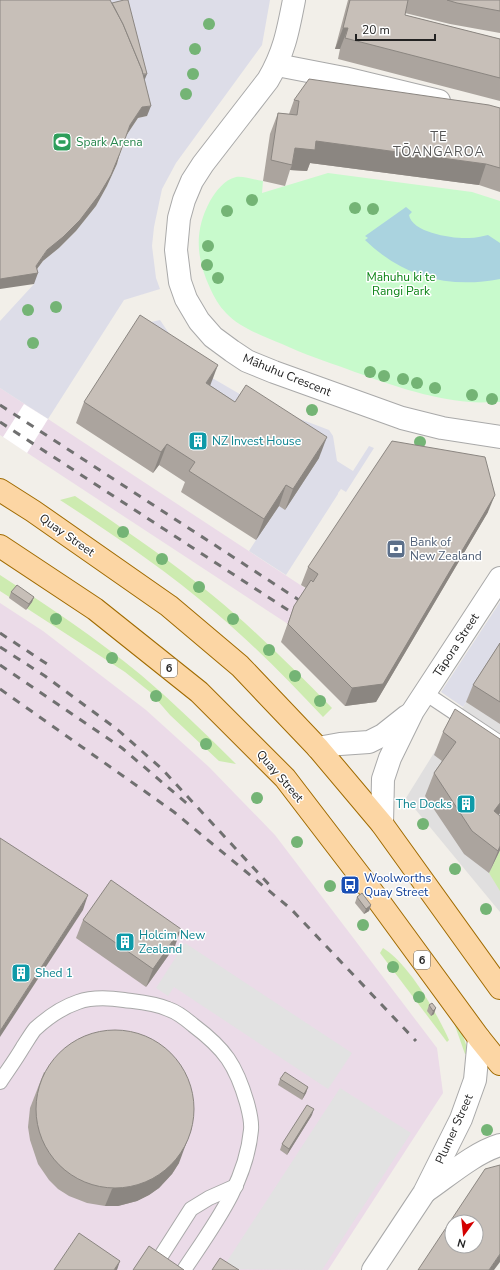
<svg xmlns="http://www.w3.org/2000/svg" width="500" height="1270" viewBox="0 0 500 1270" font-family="'Nunito Sans',sans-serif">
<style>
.residential{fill:#e0dfdf}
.industrial{fill:#ebdbe8}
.grass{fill:#cdebb0}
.park{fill:#c8facc}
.parking{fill:#e2e2e2}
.plaza{fill:#dddde8}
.water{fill:#aad3df}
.pier{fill:#fff}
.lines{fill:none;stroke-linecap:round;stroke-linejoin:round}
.lane-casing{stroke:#a9a9a9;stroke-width:16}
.street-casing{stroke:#a9a9a9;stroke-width:24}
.primary-casing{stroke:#a06b00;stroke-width:24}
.lane{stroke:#fff;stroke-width:14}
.street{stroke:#fff;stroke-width:22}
.primary{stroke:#fcd6a4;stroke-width:22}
.rail{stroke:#707070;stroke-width:3;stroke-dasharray:8 8;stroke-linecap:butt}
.tree{fill:#74b475}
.wall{fill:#aba49e}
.shaded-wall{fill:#8b8681}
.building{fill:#c7bfb8;stroke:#8b8681;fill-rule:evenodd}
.labels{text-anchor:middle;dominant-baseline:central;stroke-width:3;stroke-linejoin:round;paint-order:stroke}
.shield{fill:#fff;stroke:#646464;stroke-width:1}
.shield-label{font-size:11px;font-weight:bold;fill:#222}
.leisure-label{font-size:12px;fill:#27864d;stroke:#fff;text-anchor:start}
.park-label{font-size:12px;fill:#0c8416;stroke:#fff}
.street-label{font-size:12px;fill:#222;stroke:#fff}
.culture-label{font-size:12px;fill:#0d838f;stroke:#fff;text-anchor:start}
.service-label{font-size:12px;fill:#4e5e75;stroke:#fff;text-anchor:start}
.transit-label{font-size:12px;fill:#164399;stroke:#fff;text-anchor:start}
.neighbourhood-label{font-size:13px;letter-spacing:1px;fill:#555;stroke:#fff}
</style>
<rect width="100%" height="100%" fill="#f2efe9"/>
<!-- residential -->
<polygon class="residential" points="500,650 500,912 406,798 447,732"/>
<!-- industrial -->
<g class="industrial">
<polygon points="0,388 48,419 311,592 305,598 288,624 268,611 0,435"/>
<polygon points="0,603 43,631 146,710 209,767 275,835 437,1048 443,1093 328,1270 0,1270"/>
</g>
<!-- grass -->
<g class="grass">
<path d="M75,496C121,527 168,559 211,594C254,629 293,668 332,708L323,717C289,681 254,645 216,613C167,571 114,535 60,500Z"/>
<path d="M0,575C48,606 96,638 141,675C174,703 205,733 236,764L219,761L170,715L150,692L125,672L0,591Z"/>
<polygon points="500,850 500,891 489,873"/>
<polygon points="399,940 458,1022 469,1053 465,1054 453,1020 407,956 397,944"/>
<path d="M383,948C408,963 437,1013 449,1040L447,1042L380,953Z"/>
</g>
<!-- park -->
<path class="park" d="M328,173L472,192L500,201V402C490,402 480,403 470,402C429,399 385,383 347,369C325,361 303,354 282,344C263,336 240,328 226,313C219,306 214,297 210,288C196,258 194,231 210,201C216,191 224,180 236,177C244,176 255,180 263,181L262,193Z"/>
<!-- parking -->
<g class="parking">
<polygon points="185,943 352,1053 328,1089 174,987 168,996 156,988"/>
<polygon points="340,1088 411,1133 322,1270 222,1269"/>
</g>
<!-- plaza -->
<g class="plaza">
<polygon points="99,0 270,0 262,45 176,163 162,189 154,227 152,246 156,278 160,289 124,300 48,419 0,388 0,321 34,284 32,276 43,261 59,248 76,231 96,206 107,186 117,164 126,136 138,118 147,116"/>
<polygon points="160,320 181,351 207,375 250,400 329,430 333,436 337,461 353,471 369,446 374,448 346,492 341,489 338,493 338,494 286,575 249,551 256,540 228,423 143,324"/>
<polygon points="500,602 500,650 463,707 441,692"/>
</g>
<!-- water -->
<path class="water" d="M406,207L412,212L409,215C412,233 454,239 469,238C476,238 482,236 488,235L500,243V279C449,289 403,277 365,240L368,238L365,236Z"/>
<!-- pier -->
<polygon class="pier" points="24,404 48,419 27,453 3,437"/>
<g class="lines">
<!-- lane casing -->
<g class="lane-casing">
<g id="lane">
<polyline points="425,693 500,743"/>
<path d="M0,1082C8,1070 16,1059 23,1047C27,1041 31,1034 35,1029C47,1018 63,1007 78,1002C92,997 110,998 124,1000C139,1002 154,1003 168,1009C177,1012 186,1019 193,1025C225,1049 236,1065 247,1103C249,1111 252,1121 251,1130C246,1184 213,1226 184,1270"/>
<polyline points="152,1270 191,1209 209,1198 236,1186"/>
</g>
</g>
<!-- street casing -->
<g class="street-casing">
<g id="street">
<path d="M294,0C288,31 284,53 268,80L203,164L192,181L184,200L179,218L176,250L180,282L186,299L199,321L213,337L232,351L247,361L274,372L402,418L442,428L500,437"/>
<polyline points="277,65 344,78 439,101"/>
<polyline points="318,748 340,744 369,742 383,735 407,716"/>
<polyline points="382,824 383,779 390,758 413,711 500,578"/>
<path d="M426,1191C448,1176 474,1153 500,1145"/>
<polyline points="373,1270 424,1193 461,1119 475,1080 479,1038"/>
</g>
</g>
<!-- primary casing -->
<g class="primary-casing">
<g id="primary">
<polyline points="0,490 33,511 169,606 240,666 318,748 382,824 500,988"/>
<polyline points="0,546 95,609 199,692 285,778 370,889 479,1038 500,1064"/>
</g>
</g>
<!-- lane -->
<use href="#lane" class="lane"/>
<!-- street -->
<use href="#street" class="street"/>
<!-- primary -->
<use href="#primary" class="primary"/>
<!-- rail -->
<g class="rail">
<polyline points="0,405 302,602"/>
<polyline points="0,422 294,614"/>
<polyline points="0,633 47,664"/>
<polyline points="0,647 45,676 118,730 162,769 274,890"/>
<polyline points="0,665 122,748 191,807"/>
<polyline points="0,689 174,812 291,909 416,1041"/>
</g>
</g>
<!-- trees -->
<g class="tree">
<circle cx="209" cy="24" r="6"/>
<circle cx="195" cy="49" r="6"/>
<circle cx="193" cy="74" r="6"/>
<circle cx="186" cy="94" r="6"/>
<circle cx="252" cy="200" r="6"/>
<circle cx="355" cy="208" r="6"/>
<circle cx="373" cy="209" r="6"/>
<circle cx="227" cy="211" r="6"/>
<circle cx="208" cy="246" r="6"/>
<circle cx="207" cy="265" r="6"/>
<circle cx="218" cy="278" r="6"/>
<circle cx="56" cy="307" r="6"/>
<circle cx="28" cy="310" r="6"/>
<circle cx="33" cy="343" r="6"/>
<circle cx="370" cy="372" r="6"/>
<circle cx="384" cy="376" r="6"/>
<circle cx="403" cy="379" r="6"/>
<circle cx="417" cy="383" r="6"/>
<circle cx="435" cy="388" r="6"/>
<circle cx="472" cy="395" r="6"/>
<circle cx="492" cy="399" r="6"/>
<circle cx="312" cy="410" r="6"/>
<circle cx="420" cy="442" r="6"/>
<circle cx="123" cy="532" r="6"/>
<circle cx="162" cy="559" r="6"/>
<circle cx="199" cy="587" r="6"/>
<circle cx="56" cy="619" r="6"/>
<circle cx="233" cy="619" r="6"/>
<circle cx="269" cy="650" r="6"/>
<circle cx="112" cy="658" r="6"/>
<circle cx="295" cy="676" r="6"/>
<circle cx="156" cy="696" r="6"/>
<circle cx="320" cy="701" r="6"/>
<circle cx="206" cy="744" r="6"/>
<circle cx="257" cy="798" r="6"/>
<circle cx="423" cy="824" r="6"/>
<circle cx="297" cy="842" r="6"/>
<circle cx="455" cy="869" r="6"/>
<circle cx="330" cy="886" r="6"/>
<circle cx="486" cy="909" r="6"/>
<circle cx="363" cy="925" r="6"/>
<circle cx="393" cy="967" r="6"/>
<circle cx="419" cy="997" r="6"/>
<circle cx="487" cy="1130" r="6"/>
</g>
<!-- wall -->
<g class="wall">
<polygon points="348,0 500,0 500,33 450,24 405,13 405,15 500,39 500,101 338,59 340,49 335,49"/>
<polygon points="294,100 500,108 500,192 479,185 310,163 307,171 290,170 285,186 263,181 270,134 278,113 289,114"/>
<polygon points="211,386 319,458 285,510 279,506 256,540 181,492 185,482 159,465 153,473 76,423 84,402"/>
<polygon points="488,512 376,702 345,706 281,642 294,606 306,588 301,585 308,567"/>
<polygon points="11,592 34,597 32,602 26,610 9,598"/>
<polygon points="500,643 500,724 466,702 473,685"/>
<polygon points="443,732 500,739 500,813 499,815 500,816 500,850 489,873 464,854 425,796 434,773 442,761 434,755"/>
<polygon points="357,897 371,905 369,911 364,914 355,903"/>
<polygon points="83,920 175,946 146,987 76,938"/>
<polygon points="432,1003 434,1014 431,1016 427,1011 429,1005"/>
<polygon points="44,1072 179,1163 172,1174 159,1188 149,1195 137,1201 118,1206 105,1206 87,1203 69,1196 58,1189 49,1180 38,1164 30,1140 28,1127 30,1108"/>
<polygon points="280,1079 308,1087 306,1093 302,1100 278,1085"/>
<polygon points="312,1115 287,1155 280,1150 282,1144"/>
</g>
<!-- shaded-wall -->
<g class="shaded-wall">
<polygon points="343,28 348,28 340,49 335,49"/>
<polygon points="147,74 145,79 138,81 140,75"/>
<polygon points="151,106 147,116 138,118 126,136 130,125 142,107"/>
<polygon points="316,141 486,164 479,185 310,163 307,171 290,170 292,165 295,148"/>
<polygon points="120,153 117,164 107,186 96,206 76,231 59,248 43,261 34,273 38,273 34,284 0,289 0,279 36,266 47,250"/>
<polygon points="218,365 210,386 206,383"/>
<polygon points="327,437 319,458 285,510 293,489"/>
<polygon points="167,444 159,465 153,473 161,452"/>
<polygon points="286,485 279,506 256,540 264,519"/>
<polygon points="495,495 488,512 376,702 345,706 352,688"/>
<polygon points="34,597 32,602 26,610 29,604"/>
<polygon points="500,803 500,813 486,834 494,811"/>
<polygon points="500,846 500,850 489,873 498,851"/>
<polygon points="88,895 83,910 0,1037 0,1031"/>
<polygon points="371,905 369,911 364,914 366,909"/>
<polygon points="181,929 175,946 146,987 153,969"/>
<polygon points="436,1008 434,1014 431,1016 433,1011"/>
<polygon points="308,1087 306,1093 302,1100 304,1094"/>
<polygon points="314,1109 312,1115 287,1155 289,1149"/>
<polygon points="192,1128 179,1163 172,1174 159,1188 149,1195 137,1201 118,1206 105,1206 112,1189"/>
<polygon points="500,1254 500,1262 494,1270 489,1270"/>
<polygon points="120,1261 117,1270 114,1270"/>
</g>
<!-- building -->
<g class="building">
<polygon points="0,0 110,0 123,24 142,70 151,106 142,107 130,125 120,153 111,175 99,195 80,220 63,237 47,250 36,266 38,273 0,279"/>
<polygon points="124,0 128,0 147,74 143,74 142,70 123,24 112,3"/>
<polygon points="350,0 408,0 405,15 500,39 500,78 345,38 348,28 343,28"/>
<polygon points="447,0 500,0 500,11 457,3"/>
<polygon points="309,79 489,105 500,108 500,168 486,164 316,141 315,150 295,148 292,165 271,160 278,113 297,115 299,101 294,100"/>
<polygon points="140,315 218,365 206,383 235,402 246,385 327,437 293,489 286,485 264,519 189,471 195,462 167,444 161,452 84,402"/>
<polygon points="392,441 485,457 495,495 383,684 352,688 288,624 294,606 311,580 313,582 318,574 308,567"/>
<polygon points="17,585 34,597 29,604 11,592"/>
<polygon points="500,643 500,702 473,685"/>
<polygon points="455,709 500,739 500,803 494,811 500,816 500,846 498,851 472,831 434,773 456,742 443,732"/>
<polygon points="0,838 88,895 0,1031"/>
<polygon points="111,880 181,929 153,969 83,920"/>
<polygon points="362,893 371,905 366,909 357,897"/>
<polygon points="432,1003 436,1008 433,1011 429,1005"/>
<circle cx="115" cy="1109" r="79"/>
<polygon points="285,1072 308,1087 304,1094 280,1079"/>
<polygon points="307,1105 314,1109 289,1149 282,1144"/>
<path d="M500,1165V1254L489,1270H418L485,1169ZM452,1222H476V1246H452Z"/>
<polygon points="79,1233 120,1261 114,1270 54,1270"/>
<polygon points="149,1246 184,1270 133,1270"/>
<polygon points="220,1258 239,1270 212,1270"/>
</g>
<!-- icons -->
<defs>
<g id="stadium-square" transform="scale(1)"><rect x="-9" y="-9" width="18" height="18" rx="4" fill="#2e9e5b" stroke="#fff"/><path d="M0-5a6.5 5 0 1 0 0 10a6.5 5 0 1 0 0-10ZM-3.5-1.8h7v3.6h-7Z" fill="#fff"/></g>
<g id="building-square" transform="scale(1)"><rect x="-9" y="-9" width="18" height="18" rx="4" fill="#0f9aa8" stroke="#fff"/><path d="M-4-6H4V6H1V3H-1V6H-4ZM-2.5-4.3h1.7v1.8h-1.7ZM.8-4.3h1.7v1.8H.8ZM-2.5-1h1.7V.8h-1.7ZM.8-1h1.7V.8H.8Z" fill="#fff"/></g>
<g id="bank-square" transform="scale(1)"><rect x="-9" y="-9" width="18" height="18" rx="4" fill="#5c6f8a" stroke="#fff"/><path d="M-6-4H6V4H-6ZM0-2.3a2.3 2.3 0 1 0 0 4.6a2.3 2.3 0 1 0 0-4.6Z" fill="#fff"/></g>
<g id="bus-square" transform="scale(1)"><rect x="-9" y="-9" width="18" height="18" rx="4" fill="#1a4fb4" stroke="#fff"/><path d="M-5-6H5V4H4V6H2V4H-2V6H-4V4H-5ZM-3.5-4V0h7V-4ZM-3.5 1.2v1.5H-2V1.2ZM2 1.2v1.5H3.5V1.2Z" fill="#fff"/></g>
</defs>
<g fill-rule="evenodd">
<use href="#stadium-square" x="62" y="142"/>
<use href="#building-square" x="198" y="441"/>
<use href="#bank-square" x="396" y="549"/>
<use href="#building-square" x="466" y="804"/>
<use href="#bus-square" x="350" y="885"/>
<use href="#building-square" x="125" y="942"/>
<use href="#building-square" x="21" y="973"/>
</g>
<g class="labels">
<!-- shield labels -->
<g class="shield">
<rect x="161" y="659" width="16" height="18" rx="3"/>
<rect x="414" y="951" width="16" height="18" rx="3"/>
</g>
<g class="shield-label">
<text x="169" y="668">6</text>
<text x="422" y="960">6</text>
</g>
<!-- leisure labels -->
<g class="leisure-label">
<text x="76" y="142">Spark Arena</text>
</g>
<!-- park labels -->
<g class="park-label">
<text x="401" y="277">Māhuhu ki te<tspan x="401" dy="14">Rangi Park</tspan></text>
</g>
<!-- street labels -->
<g class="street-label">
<text transform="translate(287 375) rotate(22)">Māhuhu Crescent</text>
<text transform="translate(67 535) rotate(35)">Quay Street</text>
<text transform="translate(456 645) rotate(-57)">Tāpora Street</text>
<text transform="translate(280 776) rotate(49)">Quay Street</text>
<text transform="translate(454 1129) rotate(-66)">Plumer Street</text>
</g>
<!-- culture labels -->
<g class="culture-label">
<text x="212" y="441">NZ Invest House</text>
<text x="452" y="804" text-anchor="end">The Docks</text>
<text x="139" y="935">Holcim New<tspan x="139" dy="14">Zealand</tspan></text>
<text x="35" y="973">Shed 1</text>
</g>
<!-- service labels -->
<g class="service-label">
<text x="410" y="542">Bank of<tspan x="410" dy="14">New Zealand</tspan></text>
</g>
<!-- transit labels -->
<g class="transit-label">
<text x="364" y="878">Woolworths<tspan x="364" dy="14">Quay Street</tspan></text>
</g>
<!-- neighbourhood labels -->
<g class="neighbourhood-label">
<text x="439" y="137">TE<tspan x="439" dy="15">TŌANGAROA</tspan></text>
</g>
</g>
<!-- north arrow -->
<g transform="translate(464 1234) rotate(195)"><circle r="19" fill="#ffffff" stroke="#a7a7a7"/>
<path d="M0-3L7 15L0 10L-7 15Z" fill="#d40000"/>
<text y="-6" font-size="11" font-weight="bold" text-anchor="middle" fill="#222222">N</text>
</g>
<!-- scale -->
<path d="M356 34v6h79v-6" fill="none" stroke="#222222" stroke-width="2"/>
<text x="362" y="34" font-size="12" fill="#222222" stroke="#ffffff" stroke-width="3" paint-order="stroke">20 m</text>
</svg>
